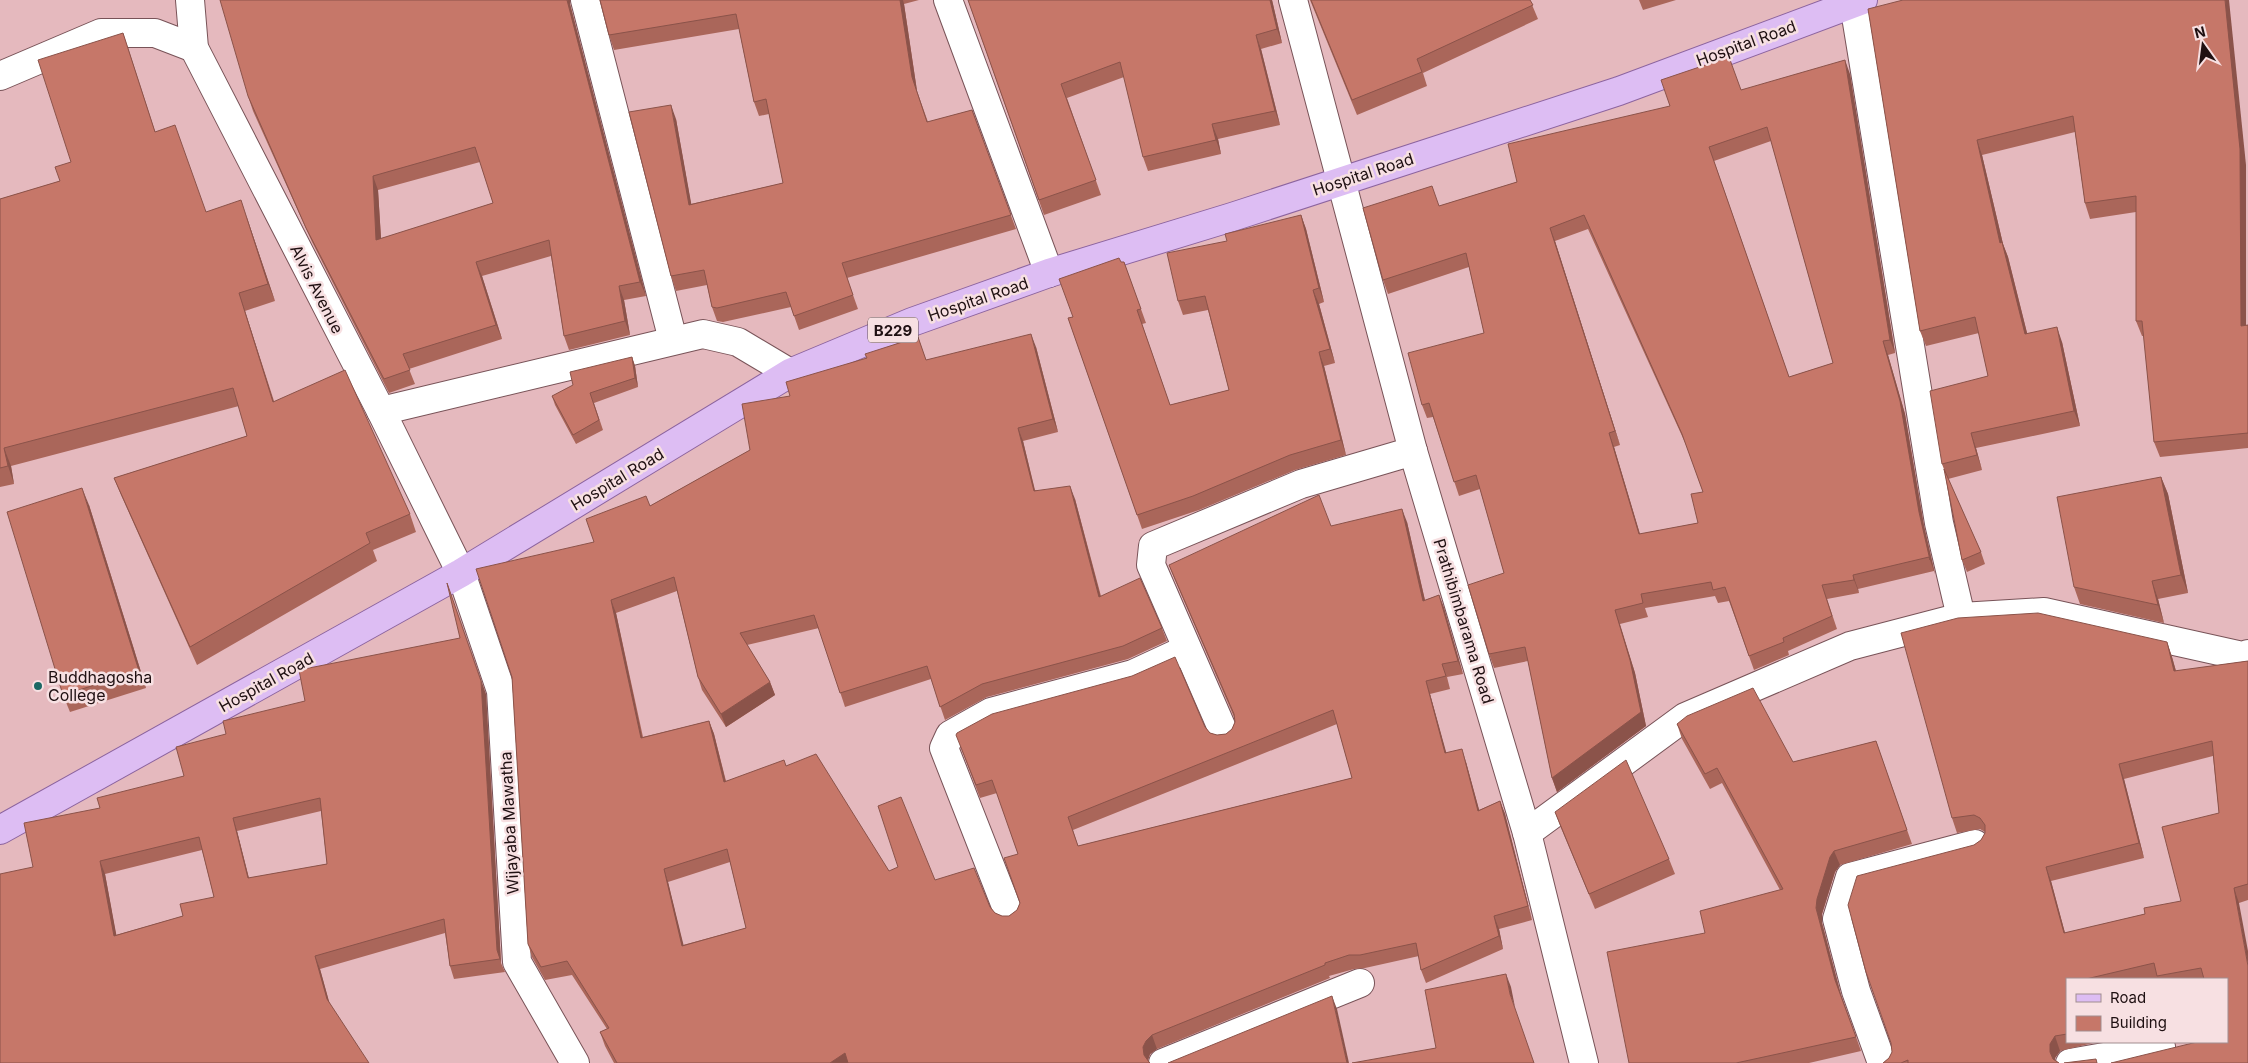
<svg xmlns="http://www.w3.org/2000/svg" width="2248" height="1063" viewBox="0 0 2248 1063" font-family="Inter,sans-serif">
<style>
.lines{fill:none;stroke-linecap:round;stroke-linejoin:round}
.minor-casing{stroke:#785358;stroke-width:30}
.major-casing{stroke:#8c649f;stroke-width:30}
.minor{stroke:#fff;stroke-width:28}
.major{stroke:#ddbdf3;stroke-width:28}
.wall{fill:#aa665a;fill-rule:evenodd}
.shaded-wall{fill:#8b534a}
.building{fill:#c67769;stroke:#8b534a;fill-rule:evenodd}
.poi-dot{fill:#1b6864;stroke:#f7e0e2;stroke-width:2}
.labels{text-anchor:middle;dominant-baseline:central;stroke-width:5;stroke-linejoin:round;paint-order:stroke}
.shield{fill:#f7e0e2;stroke:#604e50;stroke-width:1}
.shield-label{font-size:15px;font-weight:bold;fill:#1f1012}
.street-label{font-size:16px;fill:#1f1012;stroke:#f7e0e2}
.poi-label{font-size:16px;fill:#1f1012;stroke:#f7e0e2;text-anchor:start}
</style>
<rect width="100%" height="100%" fill="#e5b9be"/>
<g class="lines">
<!-- minor casing -->
<g class="minor-casing">
<g id="minor">
<polyline points="190,0 194,48 381,411 461,573 501,691 517,962 575,1063"/>
<polyline points="585,0 673,340"/>
<polyline points="948,0 1049,273"/>
<polyline points="1293,0 1413,451 1527,833 1584,1063"/>
<polyline points="1854,4 1939,523 1961,617"/>
<polyline points="0,76 101,33 155,33 194,48"/>
<polyline points="381,411 703,334 738,342 790,373"/>
<polyline points="1224,733 1151,565 1153,546 1301,484 1413,451"/>
<polyline points="1527,833 1685,717 1850,646 1961,617 2044,612 2242,656 2248,654"/>
<polyline points="1009,914 944,748 950,735 991,712 1133,674 1187,649"/>
<polyline points="1163,1063 1360,983"/>
<polyline points="1882,1063 1856,991 1837,919 1850,877 1975,844"/>
<polyline points="2070,1063 2161,1047"/>
</g>
</g>
<!-- major casing -->
<g class="major-casing">
<polyline id="major" points="0,830 461,573 790,373 912,322 1049,273 1232,217 1619,91 1863,0"/>
</g>
<!-- minor -->
<use href="#minor" class="minor"/>
<!-- major -->
<use href="#major" class="major"/>
</g>
<!-- wall -->
<g class="wall">
<path d="M570,0V4L646,296L624,300L630,335L569,350L564,336L551,256L482,276L502,339L409,369L415,384L389,393L312,242L253,111L248,96ZM480,162L493,203L381,239L378,190Z"/>
<polygon points="600,0 919,0 904,4 917,91 928,122 972,110 1016,229 847,278 858,309 799,330 791,307 723,322 717,321 712,307 707,285 676,291 671,276 676,119 691,204 783,183 769,114 759,116 754,102 739,29 614,50 609,35"/>
<polygon points="968,0 1272,0 1282,43 1261,49 1280,125 1218,139 1221,154 1148,171 1143,157 1124,77 1067,98 1101,195 1044,215"/>
<polygon points="1310,0 1530,0 1538,19 1423,73 1427,86 1357,115"/>
<polygon points="1639,0 1676,0 1643,10"/>
<polygon points="1868,9 2246,165 2246,325 2248,325 2248,448 2160,457 2154,442 2144,336 2142,336 2136,321 2136,212 2090,219 2085,203 2075,132 1982,155 2003,244 2008,257 2027,333 2062,342 2080,426 1976,448 1982,470 1948,479 1981,552 1985,564 1967,572 1962,560 1945,472 1942,464 1988,376 1979,333 1926,346 1920,331"/>
<polygon points="123,33 155,132 206,212 247,218 275,301 245,311 274,401 410,514 416,532 373,550 377,561 197,665 121,495 114,478 247,436 239,406 11,466 14,484 0,487 0,199 60,181 71,162"/>
<path d="M1850,74L1895,353L1888,355L1905,414L1924,526L1935,574L1934,571L1858,589L1859,593L1827,599L1837,629L1788,651L1789,655L1754,670L1729,601L1718,603L1715,596L1645,608L1648,617L1620,624L1635,673L1646,726L1557,792L1552,778L1528,661L1494,668L1489,654L1504,573L1480,489L1459,496L1433,417L1427,418L1422,405L1484,333L1469,267L1388,294L1383,280L1439,206L1517,182L1741,90ZM1771,141L1833,363L1789,377L1714,161ZM1588,229L1687,447L1703,492L1698,523L1640,534L1614,447L1620,445L1555,241Z"/>
<polygon points="1301,215 1306,229 1324,302 1319,304 1335,363 1324,366 1346,455 1295,470 1199,510 1142,529 1068,318 1073,317 1121,262 1124,262 1146,323 1142,324 1170,405 1229,390 1208,310 1183,315 1178,301"/>
<path d="M918,337L926,360L1036,347L1058,432L1023,441L1035,490L1075,499L1101,596L1162,628L1167,641L1128,659L987,697L945,720L931,679L845,707L819,628L747,645L770,682L775,695L726,727L702,690L698,677L677,591L616,613L643,737L709,721L714,734L726,781L786,766L889,871L935,880L990,907L995,913L1002,916H1009L1017,910L1020,903L1018,854L997,793L980,798L961,748L1205,727L1210,733L1217,735L1226,734L1232,729L1235,722L1234,717L1174,578L1169,565L1331,526L1407,522L1425,600L1439,595L1444,608L1463,674L1447,677L1450,689L1430,694L1446,753L1466,762L1479,810L1500,801L1505,814L1532,920L1499,929L1503,949L1426,983L1421,970L1419,956L1365,968L1354,969L1329,976L1330,978L1157,1049L1150,1054L1148,1060L1150,1063H614L605,1046L600,1032L607,1029L572,975L545,980L532,957L528,944L512,677L594,542L650,506L750,450L790,396L867,358ZM1337,724L1352,778L1078,846L1073,830ZM730,862L746,928L683,945L668,882Z"/>
<polygon points="632,357 635,366 638,387 594,403 603,430 576,444 555,405 552,396"/>
<polygon points="2161,477 2168,494 2188,593 2158,599 2164,623 2080,604 2074,587"/>
<polygon points="89,505 146,688 70,712 63,695"/>
<path d="M2167,642L2172,657L2176,671L2248,661V900L2239,903L2227,1042V979H2158L2157,978L2151,979H2067V1042H2093V1043L2060,1051L2055,1058V1060L2059,1063H1883L1889,1058L1892,1052L1974,845L1981,840L1985,833V832L1980,829L1957,833L1952,818ZM2213,756L2219,813L2181,901L2145,914L2065,933L2051,881L2144,858L2124,779Z"/>
<path d="M486,694L501,963L505,972L454,979L450,966L445,933L320,969L329,1002L0,1063L33,867L100,808L184,776ZM321,811L327,864L249,878L237,831ZM202,850L214,897L183,916L116,935L105,874Z"/>
<polygon points="1677,724 1793,762 1876,741 1912,844 1840,865 1835,872 1822,914 1822,923 1841,995 1861,1051 1809,1063 1629,1063 1705,933 1780,890 1722,783 1710,789 1682,739"/>
<polygon points="1555,812 1669,859 1675,874 1595,909 1561,828"/>
</g>
<!-- shaded-wall -->
<g class="shaded-wall">
<polygon points="567,0 570,0 570,4 646,296 640,282"/>
<polygon points="900,0 903,0 904,4 917,91 912,77"/>
<polygon points="1270,0 1272,0 1282,43 1277,29"/>
<polygon points="2225,0 2229,0 2246,165 2246,341 2241,326"/>
<polygon points="123,33 129,51 161,150 155,132"/>
<polygon points="1256,35 1261,49 1280,125 1275,111"/>
<polygon points="1845,60 1850,74 1895,353 1890,340"/>
<polygon points="671,105 676,119 694,219 689,205"/>
<polygon points="1212,124 1218,139 1221,154 1216,140"/>
<polygon points="1977,140 1982,155 2003,244 2008,257 2031,349 2025,334 2000,243"/>
<polygon points="373,176 378,190 382,254 376,240"/>
<polygon points="241,200 247,218 275,301 268,284"/>
<polygon points="1301,215 1306,229 1324,302 1319,288"/>
<polygon points="1550,228 1555,241 1620,445 1615,431"/>
<polygon points="476,262 482,276 502,339 496,325"/>
<polygon points="619,286 624,300 630,335 625,321"/>
<polygon points="1313,290 1319,304 1335,363 1330,349"/>
<polygon points="239,293 245,311 279,419 273,402"/>
<polygon points="2057,327 2062,342 2080,426 2074,411"/>
<polygon points="1031,334 1036,347 1058,432 1053,419"/>
<polygon points="1883,341 1888,355 1905,414 1924,526 1935,574 1930,560 1919,512"/>
<polygon points="1319,352 1324,366 1346,455 1341,440"/>
<polygon points="632,357 635,366 638,387 635,378"/>
<polygon points="1018,428 1023,441 1038,504 1034,491"/>
<polygon points="1609,433 1614,447 1644,548 1639,534"/>
<polygon points="1971,433 1976,448 1982,470 1977,455"/>
<polygon points="4,448 11,466 14,484 8,466"/>
<polygon points="2161,477 2168,494 2188,593 2181,575"/>
<polygon points="1070,486 1075,499 1104,610 1099,597"/>
<polygon points="82,488 89,505 146,688 139,671"/>
<polygon points="1402,509 1407,522 1428,614 1423,601"/>
<polygon points="1853,575 1858,589 1859,593 1854,580"/>
<polygon points="2152,581 2158,599 2164,623 2158,605"/>
<polygon points="1439,595 1444,608 1463,674 1458,661"/>
<polygon points="452,596 486,694 501,963 497,950 481,681"/>
<polygon points="611,600 616,613 645,751 641,738"/>
<polygon points="1615,610 1635,673 1646,726 1557,792 1552,778"/>
<polygon points="2167,642 2172,657 2180,686 2174,671"/>
<polygon points="1426,681 1430,694 1450,766 1445,753"/>
<polygon points="770,682 775,695 726,727 721,714"/>
<polygon points="709,721 714,734 729,795 724,782"/>
<polygon points="1462,749 1466,762 1483,824 1478,811"/>
<polygon points="2119,764 2124,779 2144,858 2139,843"/>
<polygon points="1500,801 1505,814 1532,920 1528,906"/>
<polygon points="233,818 237,831 252,891 248,878"/>
<polygon points="1834,851 1840,865 1835,872 1822,914 1822,923 1841,995 1861,1051 1835,980 1816,908 1817,899 1830,857"/>
<polygon points="100,861 105,874 119,949 114,936"/>
<polygon points="2046,867 2051,881 2069,948 2064,933"/>
<polygon points="664,869 668,882 687,959 682,946"/>
<polygon points="2234,888 2239,903 2248,951 2248,966"/>
<polygon points="1494,916 1499,929 1503,949 1499,936"/>
<polygon points="315,956 320,969 332,1012 327,999"/>
<polygon points="1506,974 1511,987 1515,1007 1510,994"/>
<polygon points="1332,996 1337,1009 1349,1063 1347,1063"/>
<polygon points="1152,1035 1157,1049 1150,1054 1148,1060 1144,1055 1143,1047 1146,1041"/>
<polygon points="2055,1036 2060,1051 2055,1058 2055,1063 2050,1052 2050,1044"/>
<polygon points="845,1053 849,1063 830,1063"/>
</g>
<!-- building -->
<g class="building">
<path d="M220,0H567L640,282L619,286L625,321L564,336L549,240L476,262L496,325L403,354L410,370L384,379L306,228L248,96ZM475,147L493,203L376,240L373,176Z"/>
<polygon points="600,0 900,0 912,77 927,122 972,110 1011,215 842,263 853,295 794,316 786,292 717,308 712,307 704,270 671,276 629,112 671,105 689,205 783,183 766,99 754,102 736,14 609,35"/>
<polygon points="968,0 1270,0 1277,29 1256,35 1275,111 1212,124 1216,140 1143,157 1120,62 1061,84 1096,180 1039,200"/>
<polygon points="1311,0 1530,0 1533,5 1417,59 1422,72 1352,100"/>
<polygon points="1903,0 2225,0 2240,149 2241,326 2248,325 2248,433 2154,442 2142,321 2136,321 2136,196 2085,203 2073,116 1977,140 2000,243 2002,242 2025,334 2057,327 2074,411 1971,433 1977,455 1942,464 1930,391 1988,376 1975,317 1920,331 1868,9"/>
<polygon points="123,33 155,132 175,125 206,212 241,200 268,284 239,293 273,402 345,370 410,514 366,533 370,543 190,647 114,478 247,436 233,388 4,448 8,466 0,468 0,199 60,181 55,167 71,162 38,60"/>
<path d="M1729,57L1741,90L1845,60L1890,340L1883,341L1900,401L1919,512L1930,560L1929,557L1853,575L1854,580L1822,585L1832,616L1783,638L1784,642L1749,656L1725,587L1713,590L1711,582L1641,594L1643,603L1615,610L1630,660L1641,712L1552,778L1525,647L1489,654L1468,585L1504,573L1476,475L1454,482L1429,403L1422,405L1408,353L1484,333L1466,253L1383,280L1363,208L1432,186L1439,206L1517,182L1508,144L1670,106L1661,80ZM1767,127L1833,363L1789,377L1709,147ZM1584,215L1682,434L1703,492L1691,494L1698,523L1639,534L1609,433L1615,431L1550,228Z"/>
<polygon points="1301,215 1319,288 1313,290 1330,349 1319,352 1341,440 1290,455 1193,496 1137,515 1068,318 1073,317 1059,279 1119,258 1121,262 1124,262 1141,309 1137,310 1170,405 1229,390 1205,296 1178,301 1167,253 1227,241 1225,234"/>
<path d="M1031,334L1053,419L1018,428L1034,491L1070,486L1099,597L1140,578L1162,628L1123,646L982,684L940,707L927,666L840,693L814,615L740,633L770,682L721,714L698,677L674,577L611,600L641,738L709,721L724,782L784,760L786,766L816,754L889,871L898,867L878,806L901,797L935,880L974,868L990,907L995,913L1002,916H1009L1017,910L1020,903L1004,858L1018,854L992,780L976,785L956,735L957,733L992,714L1132,676L1175,657L1205,727L1210,733L1217,735L1226,734L1232,729L1235,722L1234,714L1169,565L1319,495L1331,526L1402,509L1423,601L1439,595L1458,661L1442,664L1446,676L1426,681L1445,753L1462,749L1478,811L1500,801L1528,906L1494,916L1499,936L1421,970L1416,943L1360,955H1349L1325,963V965L1152,1035L1146,1041L1143,1047L1144,1055L1149,1062L1150,1063H848L845,1053L830,1063H617L600,1032L609,1028L567,961L541,967L528,944L512,677L476,569L594,542L586,519L646,496L650,506L750,450L742,404L790,396L786,382L867,358L865,354L918,337L926,360ZM1333,710L1352,778L1078,846L1068,817ZM727,849L746,928L682,946L664,869Z"/>
<polygon points="632,357 635,378 590,393 599,420 573,435 552,396 573,385 570,372"/>
<polygon points="1944,469 1981,552 1962,560"/>
<polygon points="2161,477 2181,575 2152,581 2158,605 2074,587 2057,497"/>
<polygon points="82,488 139,671 63,695 7,512"/>
<path d="M447,583L481,681L497,950L500,959L450,966L444,919L315,956L327,999L369,1063H0V874L33,867L24,823L100,808L97,798L184,776L176,747L226,734L223,721L305,701L299,670L460,638ZM320,798L327,864L248,878L233,818ZM199,837L214,897L180,904L183,916L114,936L100,861Z"/>
<path d="M2038,613L2167,642L2174,671L2248,661V884L2234,888L2248,966V1063H2111L2197,1042H2227V979H2204L2201,968L2157,976L2154,963L2086,979H2067V1034L2055,1036L2050,1044V1052L2053,1059L2059,1063H1908V1060L1901,1063H1883L1889,1058L1892,1052L1891,1043L1866,972L1848,905L1857,876L1974,845L1981,840L1985,833V825L1980,818L1974,815L1952,818L1901,633L1958,618ZM2212,741L2219,813L2162,827L2181,901L2144,908L2145,914L2064,933L2046,867L2139,843L2119,764Z"/>
<polygon points="1753,688 1793,762 1876,741 1907,830 1834,851 1830,857 1817,899 1816,908 1835,980 1856,1037 1736,1063 1629,1063 1607,952 1705,933 1700,911 1783,889 1717,768 1705,774 1677,724 1687,716"/>
<polygon points="1626,760 1669,859 1589,894 1555,812"/>
<polygon points="1506,974 1510,994 1534,1063 1352,1063 1436,1048 1425,990"/>
<polygon points="1332,996 1347,1063 1168,1063"/>
<polygon points="2096,1059 2097,1063 2064,1063"/>
</g>
<!-- markers -->
<circle class="poi-dot" cx="38" cy="686" r="5"/>
<g class="labels">
<!-- shield labels -->
<rect class="shield" x="868" y="317.5" width="50" height="25" rx="4"/>
<g class="shield-label">
<text x="893" y="330">B229</text>
</g>
<!-- street labels -->
<g class="street-label">
<text transform="translate(1746 43) rotate(-20)">Hospital Road</text>
<text transform="translate(1363 174) rotate(-18)">Hospital Road</text>
<text transform="translate(317 289) rotate(63)">Alvis Avenue</text>
<text transform="translate(978 299) rotate(-19)">Hospital Road</text>
<text transform="translate(617 479) rotate(-31)">Hospital Road</text>
<text transform="translate(1464 621) rotate(73)">Prathibimbarama Road</text>
<text transform="translate(266 682) rotate(-29)">Hospital Road</text>
<text transform="translate(509 823) rotate(-93)">Wijayaba Mawatha</text>
</g>
<!-- poi labels -->
<g class="poi-label">
<text x="48" y="677">Buddhagosha<tspan x="48" dy="18">College</tspan></text>
</g>
</g>
<!-- legend -->
<rect x="2066" y="978" width="162" height="65" fill="#f7e0e2" stroke="#a18d8f"/>
<rect x="2076" y="994" width="25" height="8" fill="#ddbdf3" stroke="#a18d8f"/>
<text x="2110" y="1003" font-size="15" fill="#1f1012">Road</text>
<rect x="2076" y="1016" width="25" height="15" fill="#c67769" stroke="#a18d8f"/>
<text x="2110" y="1028" font-size="15" fill="#1f1012">Building</text>
<!-- north arrow -->
<g transform="translate(2203 45) rotate(346)" stroke="#f7e0e2" stroke-width="4" paint-order="stroke">
<path d="M0-4L9 19L0 12L-9 19Z" fill="#1f1012"/>
<text y="-8" font-size="14" font-weight="bold" text-anchor="middle" fill="#1f1012">N</text>
</g>
</svg>
